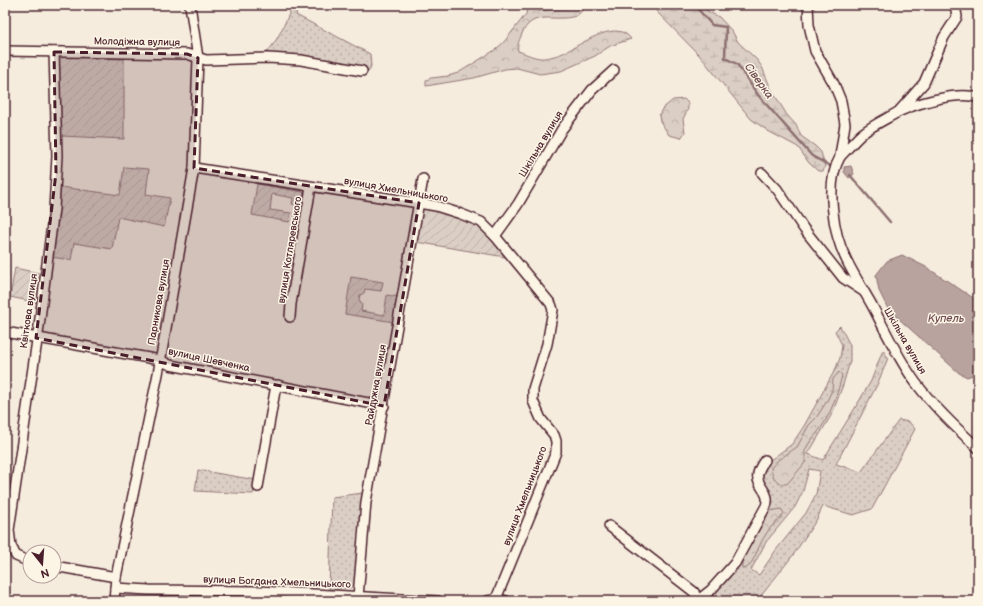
<svg xmlns="http://www.w3.org/2000/svg" width="983" height="606" viewBox="0 0 983 606" font-family="'Balsamiq Sans',sans-serif">
<style>
.grass{fill:url(#grass-dots);stroke:#927678;fill-rule:evenodd}
.forest{fill:url(#forest-crowns);stroke:#927678}
.wetland{fill:url(#wetland-marsh);stroke:#927678}
.garden{fill:url(#garden-furrows);stroke:#927678}
.water{fill:#b8a39e;stroke:#8c6e70}
.lines{fill:none;stroke-linecap:round;stroke-linejoin:round}
.stream{stroke:#8c6e70;stroke-width:2.5}
.minor-casing{stroke:#4a1f2b;stroke-width:12}
.minor{stroke:#fcf5e5;stroke-width:9}
.marked{fill:#4a1f2b;fill-opacity:0.2;stroke:#4a1f2b;stroke-width:3;stroke-dasharray:8 5;stroke-linejoin:round}
.labels{text-anchor:middle;dominant-baseline:central;stroke-width:3;stroke-linejoin:round;paint-order:stroke}
.street-label{font-size:10px;fill:#4a1f2b;stroke:#fcf5e5}
.water-label{font-size:11px;font-style:italic;fill:#704d53;stroke:#fcf5e5}
</style>
<defs>
<pattern id="grass-dots" width="8" height="8" patternUnits="userSpaceOnUse"><rect width="8" height="8" fill="#dbcec4"/><path d="M2 2h.1M6 6h.1" fill="none" stroke="#bdb0a9" stroke-width="1.8" stroke-linecap="round"/></pattern>
<pattern id="forest-crowns" width="20" height="18" patternUnits="userSpaceOnUse"><rect width="20" height="18" fill="#dbcec4"/><path d="M2 6a3 3 0 1 1 6 0M12 15a3 3 0 1 1 6 0" fill="none" stroke="#bdb0a9"/></pattern>
<pattern id="wetland-marsh" width="20" height="14" patternUnits="userSpaceOnUse"><rect width="20" height="14" fill="#dbcec4"/><path d="M1 5h8M5 5V1M11 12h8M15 12V8" fill="none" stroke="#bdb0a9"/></pattern>
<pattern id="garden-furrows" width="10" height="10" patternUnits="userSpaceOnUse"><rect width="10" height="10" fill="#dbcec4"/><path d="M-1 1l2-2M0 10L10 0M9 11l2-2" fill="none" stroke="#bdb0a9"/></pattern>
</defs>
<rect width="100%" height="100%" fill="#f5ecde"/>
<filter id="ink" filterUnits="userSpaceOnUse"><feTurbulence type="fractalNoise" baseFrequency=".025" numOctaves="2"/><feDisplacementMap in="SourceGraphic" scale="8" xChannelSelector="R" yChannelSelector="G"/><feConvolveMatrix kernelMatrix="1 2 1 2 8 2 1 2 1" color-interpolation-filters="sRGB"/></filter>
<g filter="url(#ink)">
<!-- grass -->
<g class="grass">
<path d="M293,5L298,7L296,15L370,54L371,66L369,71L363,68L262,56C276,47 286,20 293,5Z"/>
<path d="M840,326L850,345V361L843,385L832,414L808,454L823,460L855,408L871,381L883,350L888,358L877,385L836,464L861,472L899,420L909,422L915,429L872,509L853,515L823,506L817,519L794,554L757,601H705L768,507L760,475L769,461L792,444L804,426L836,368L840,358L842,345L835,331ZM809,469L820,471L816,494L806,513L776,550L759,575L751,570L766,542L795,507L803,491Z"/>
<polygon points="198,470 256,480 253,494 195,491"/>
<polygon points="363,493 354,586 350,588 329,589 332,497"/>
<polygon points="199,598 326,601 199,601"/>
</g>
<!-- forest -->
<g class="forest">
<path d="M528,5H537L538,11L566,8L576,5H586C583,9 580,14 576,16C553,23 532,8 521,36C519,41 517,45 518,51C527,54 536,59 545,58C552,57 563,54 569,50C585,42 617,19 631,39L610,46L595,56L561,71L540,74L517,68L505,69L474,78L426,86V80L431,78L448,76L458,73L495,50L504,42L526,14Z"/>
<polygon points="684,99 688,103 688,109 683,119 685,132 681,138 669,135 660,121 659,115 662,109 673,100"/>
<path d="M839,372L842,375C838,393 831,413 821,428C816,435 809,441 806,449C803,453 807,459 804,464L787,484C777,485 772,477 771,468L778,460L797,447L809,425L816,418L827,401L832,390L833,379Z"/>
<path d="M781,509L784,513C781,519 776,522 771,527C769,529 762,540 761,543C756,552 754,563 745,569L742,568V560L770,511Z"/>
</g>
<!-- wetland -->
<polygon class="wetland" points="652,5 704,5 707,11 719,17 732,31 738,42 757,60 762,67 771,89 787,115 796,125 801,136 815,146 821,152 825,167 823,171 818,171 809,163 798,147 768,131 751,119 700,56 654,9"/>
<!-- garden -->
<g class="garden">
<polygon points="59,57 124,59 124,139 61,136"/>
<polygon points="124,167 149,169 146,194 170,198 164,227 118,217 112,249 74,243 71,260 51,257 60,187 120,195"/>
<polygon points="257,184 303,192 306,197 304,206 292,204 293,198 272,194 270,210 291,213 289,222 252,215"/>
<path d="M425,208C442,212 463,216 478,226C489,234 497,247 505,257L416,242L421,210Z"/>
<polygon points="15,268 43,274 39,303 10,297"/>
<polygon points="351,277 383,282 381,291 365,289 364,293 360,295 359,299 362,305 361,311 384,315 387,295 399,297 394,322 345,314"/>
</g>
<!-- water -->
<g class="water">
<polygon points="851,166 854,174 849,178 844,172 844,167"/>
<polygon points="902,255 926,267 978,301 978,370 973,375 967,377 959,373 888,309 879,291 876,275 887,261"/>
</g>
<g class="lines">
<!-- stream -->
<g class="stream">
<polyline points="691,5 697,8 712,25 726,27 725,58 737,64 758,95 812,156 830,166"/>
<polyline points="850,175 890,222"/>
</g>
<!-- minor casing -->
<g class="minor-casing">
<g id="minor">
<polyline points="808,5 809,25 815,51 834,84 841,101 845,124 840,156"/>
<polyline points="5,51 187,54 206,60 268,58 301,60 362,71"/>
<path d="M978,98C959,90 908,105 891,116C882,121 872,126 863,133C858,137 853,143 848,148C846,151 842,154 840,157C825,183 833,233 846,259C854,276 865,292 874,309C887,334 899,360 916,383C934,407 956,428 978,448"/>
<polyline points="900,110 924,83 944,37 957,17 955,5"/>
<polyline points="194,168 419,203 436,206 461,214 481,222 495,236 551,304 553,310 547,344 533,389 533,401 541,419 554,435 556,441 556,452 496,599"/>
<polyline points="762,173 777,189 804,229 843,278 863,291"/>
<polyline points="495,236 518,204 562,129 592,90 614,70"/>
<polyline points="290,317 291,304 311,187"/>
<polyline points="5,332 160,360 170,365 384,406"/>
<polyline points="258,487 275,391 278,385"/>
<polyline points="609,526 694,592 698,601"/>
<polyline points="30,562 16,556 11,546 9,530 38,334 54,209 57,156 54,52"/>
<polyline points="54,566 116,577"/>
<polyline points="115,588 149,590 259,591 438,601"/>
<polyline points="358,597 366,502 423,179"/>
<polyline points="114,601 116,577 158,374 194,168 198,58 190,5"/>
<polyline points="487,601 496,599 506,601"/>
<path d="M697,601L711,590L735,563L766,506C773,487 745,486 765,460"/>
</g>
</g>
<!-- minor -->
<use href="#minor" class="minor"/>
</g>
</g>
<!-- marked area -->
<path class="marked" d="M54,52L187,54L198,58L194,168L419,203L384,406L36,338L56,173Z"/>
<g class="labels">
<!-- street labels -->
<g class="street-label">
<text transform="translate(137 42) rotate(1)">Молодіжна вулиця</text>
<text transform="translate(541 144) rotate(-59)">Шкільна вулиця</text>
<text transform="translate(396 190) rotate(10)">вулиця Хмельницького</text>
<text transform="translate(290 250) rotate(-81)">вулиця Котляревського</text>
<text transform="translate(159 302) rotate(-80)">Парникова вулиця</text>
<text transform="translate(29 311) rotate(-82)">Квіткова вулиця</text>
<text transform="translate(905 341) rotate(60)">Шкільна вулиця</text>
<text transform="translate(209 360) rotate(12)">вулиця Шевченка</text>
<text transform="translate(376 385) rotate(-80)">Райдужна вулиця</text>
<text transform="translate(525 496) rotate(-69)">вулиця Хмельницького</text>
<text transform="translate(277 582) rotate(2)">вулиця Богдана Хмельницького</text>
</g>
<!-- water labels -->
<g class="water-label">
<text transform="translate(759 81) rotate(54)">Сіверка</text>
<text x="946" y="318">Купель</text>
</g>
</g>
<!-- margin -->
<rect width="983" height="606" fill="none" stroke="#fcf5e5" stroke-width="20"/>
<rect x="10" y="10" width="963" height="586" fill="none" stroke="#4a1f2b" stroke-width="1.5" filter="url(#ink)"/>
<!-- north arrow -->
<g transform="translate(42 564) rotate(163)"><circle r="19" fill="#fcf5e5" stroke="#b59f9b"/>
<path d="M0-3L7 15L0 10L-7 15Z" fill="#4a1f2b"/>
<text y="-6" font-size="11" font-weight="bold" text-anchor="middle" fill="#4a1f2b">N</text>
</g>
</svg>
